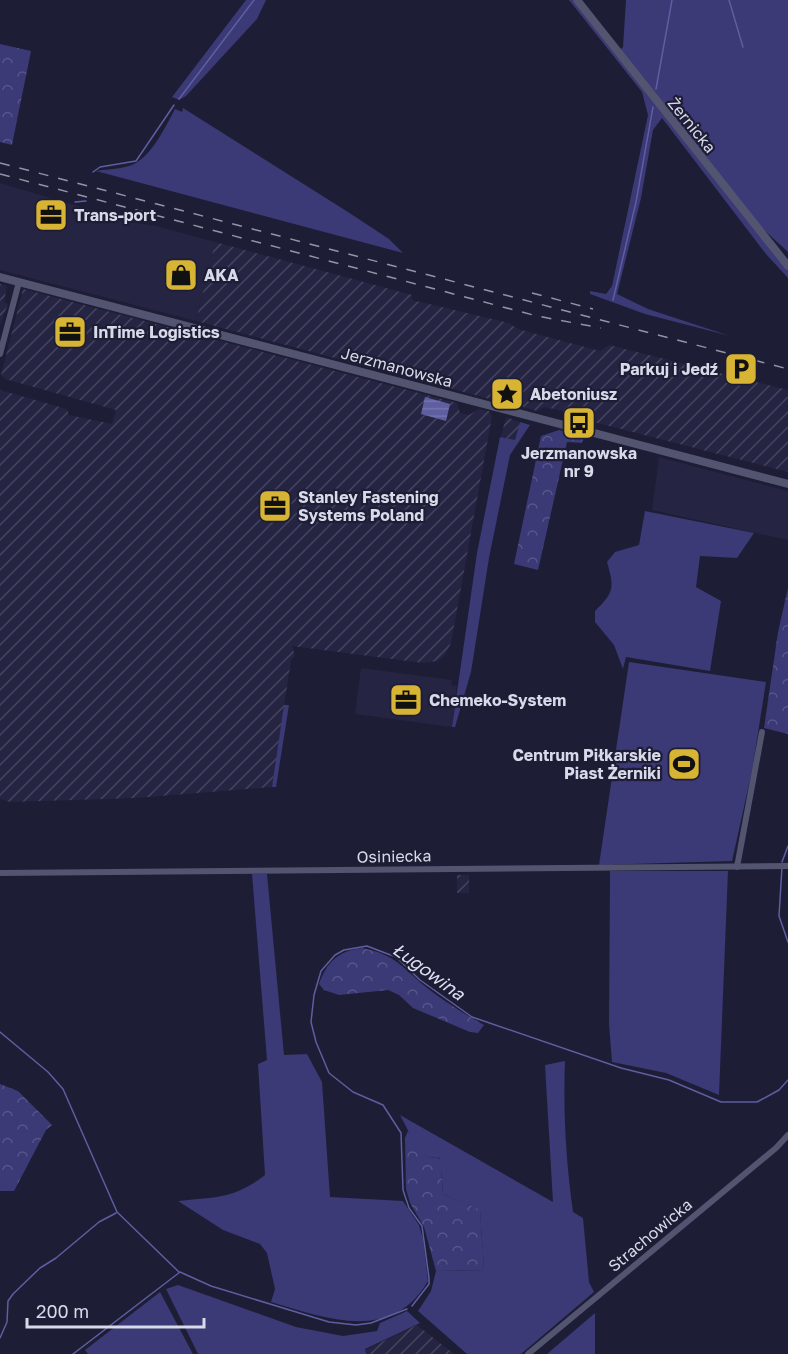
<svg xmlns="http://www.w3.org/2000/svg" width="788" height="1354" viewBox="0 0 788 1354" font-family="'Golos Text',sans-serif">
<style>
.built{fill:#252543}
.industrial{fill:url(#industrial-furrows)}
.green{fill:#3b3976}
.forest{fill:url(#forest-crowns)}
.water{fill:url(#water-rules)}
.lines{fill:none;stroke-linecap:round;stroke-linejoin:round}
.stream{stroke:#5e5ea1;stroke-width:1.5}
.minor{stroke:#535470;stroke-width:6}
.tertiary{stroke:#535470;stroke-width:8}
.rail{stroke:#9394a7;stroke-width:1.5;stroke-dasharray:10 10;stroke-linecap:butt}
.labels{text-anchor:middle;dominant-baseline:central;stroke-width:4.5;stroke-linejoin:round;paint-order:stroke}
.street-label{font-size:16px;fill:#d8daea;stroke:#1d1d35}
.poi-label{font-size:16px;font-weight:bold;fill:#d8daea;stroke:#1d1d35;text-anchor:start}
.water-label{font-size:18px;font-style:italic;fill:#dcddf1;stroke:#1d1d35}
</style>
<defs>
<pattern id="industrial-furrows" width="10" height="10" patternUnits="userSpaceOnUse" patternTransform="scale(1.5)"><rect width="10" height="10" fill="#252543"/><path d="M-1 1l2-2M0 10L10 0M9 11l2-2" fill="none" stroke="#44445e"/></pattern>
<pattern id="forest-crowns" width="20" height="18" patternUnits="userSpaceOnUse" patternTransform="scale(1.5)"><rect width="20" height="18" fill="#3b3976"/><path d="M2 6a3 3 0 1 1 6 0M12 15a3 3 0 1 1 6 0" fill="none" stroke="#57558a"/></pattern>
<pattern id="water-rules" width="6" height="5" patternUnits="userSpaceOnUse" patternTransform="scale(1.5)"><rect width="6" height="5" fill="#5e5ea1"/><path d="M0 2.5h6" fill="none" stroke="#7474ae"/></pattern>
</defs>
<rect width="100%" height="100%" fill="#1d1d35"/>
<!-- built -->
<g class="built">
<polygon points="0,183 95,211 94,216 156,226 215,242 196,321 0,270"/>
<polygon points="659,457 788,491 788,540 652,510"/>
<polygon points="361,668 452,680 451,685 457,686 452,727 355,714"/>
</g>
<!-- industrial -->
<g class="industrial">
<polygon points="215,242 412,295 412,300 509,323 518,329 600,351 609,345 788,390 788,472 578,418 577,421 571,413 545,407 537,411 523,407 522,404 516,406 449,388 448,385 440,386 196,321"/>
<polygon points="0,284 7,286 4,302 8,304 0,324"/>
<polygon points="23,289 457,403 460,413 469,415 479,409 489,411 492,416 451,643 445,655 437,661 423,663 292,646 295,656 291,660 272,787 135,798 10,802 0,799 0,390 67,409 69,415 112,424 116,410 5,379 1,375"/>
<polygon points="506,417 520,422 515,441 501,437"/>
<rect x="457" y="875" width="12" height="18"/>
<polygon points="417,1325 454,1354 366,1354 365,1350"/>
</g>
<!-- green -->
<g class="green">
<polygon points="246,0 266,0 257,19 186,96 179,100 172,97"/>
<polygon points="569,0 572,0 788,271 788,278 766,254 662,118 653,130 641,198 617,294 648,309 730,336 645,314 590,294 590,291 606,294 612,286 648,115 642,92"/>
<polygon points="626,0 788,0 788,252 762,228 620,50 623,47"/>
<path d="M183,108L348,212L389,239L403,253L96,171C108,169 123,169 134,164C152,155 166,126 175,109L182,112Z"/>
<polygon points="520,422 530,425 510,455 489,558 471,672 455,727 452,727 477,553 500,437 515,440"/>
<path d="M645,511L754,533L737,558L700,556L696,587L721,601L710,671L626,657L623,669L614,645L595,622V611C615,592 614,587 607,562L615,552L639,545Z"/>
<polygon points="629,662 766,682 752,771 732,861 599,865"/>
<polygon points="284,705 289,705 276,787 272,787"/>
<polygon points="610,871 728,871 719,1095 666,1073 612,1062 609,1024"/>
<path d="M252,874H267L284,1055L307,1054L322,1082L330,1197L403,1201L419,1225L423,1238L428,1281C392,1344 325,1318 271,1302L275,1289L267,1253L260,1244L223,1230L178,1201C216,1197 234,1199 265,1175L258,1064L267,1060Z"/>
<path d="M565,1061C563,1111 566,1162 573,1212L583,1218L589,1282L594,1292L521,1354H467L418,1311L431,1291L436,1271L484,1270L480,1211L443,1194L440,1158L428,1157L414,1142L400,1115L553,1202L545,1065Z"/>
<polygon points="178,1285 296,1327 343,1336 377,1331 380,1323 407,1311 420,1323 365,1349 366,1354 198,1354 166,1289"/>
<polygon points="160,1292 193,1354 88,1354 85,1350"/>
<polygon points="595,1313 595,1354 547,1354"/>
</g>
<!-- forest -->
<g class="forest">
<polygon points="0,44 31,51 12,145 0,142"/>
<polygon points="559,430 584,436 582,443 567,442 538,570 514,564 541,436"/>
<polygon points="788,588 788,734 764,728 778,632"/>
<path d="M362,948C392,954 400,964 421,983C440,999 463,1013 484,1025L478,1033L470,1032L413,1008L399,995L388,990L339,995L324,990L319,984C327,962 338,951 362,948Z"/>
<polygon points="0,1084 18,1091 52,1125 46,1130 14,1191 0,1191"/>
<path d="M408,1131L428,1157C436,1158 445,1157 448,1167L441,1170L443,1194L480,1210L484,1270L436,1271L424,1227L410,1203L406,1189L405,1138Z"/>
</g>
<!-- water -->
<polygon class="water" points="425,397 450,404 446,421 421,414"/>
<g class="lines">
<!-- stream -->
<g class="stream">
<polyline points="729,0 743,47"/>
<polyline points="656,89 672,0"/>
<polyline points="179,99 254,0"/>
<polyline points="93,172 100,167 136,161 174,105"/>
<polyline points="75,202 86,201"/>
<polyline points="613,300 636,202 653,107"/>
<polyline points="782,862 788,846"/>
<polyline points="782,867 779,916 788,942"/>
<polyline points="0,1032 48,1072 63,1089 117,1212 179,1272"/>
<polyline points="412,1306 429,1284 429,1278 422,1226 409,1208 403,1190 401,1133 383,1105 353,1092 329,1073 316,1042 311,1022 314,995 321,971 335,955 344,950 367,946 380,951 396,957 420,980 472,1017 621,1068 669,1080 721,1102 757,1102 779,1090 788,1080"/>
<polyline points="0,1338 7,1322 8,1301 13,1294 40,1268 56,1258 99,1222 116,1213"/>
<polyline points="73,1354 180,1272 211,1286 329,1322 356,1325 371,1323 407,1309"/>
</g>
<!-- minor -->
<g class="minor">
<polyline points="0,354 19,282"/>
<polyline points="737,867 762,732"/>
<polyline points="0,873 788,866"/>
<polyline points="528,1354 776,1148 788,1135"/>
</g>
<!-- tertiary -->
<g class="tertiary">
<polyline points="577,0 788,266"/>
<polyline points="0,277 788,484"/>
</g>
<!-- rail -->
<g class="rail">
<polyline points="0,163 788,369"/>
<polyline points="0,174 537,316 601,328"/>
<polyline points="532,293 593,309"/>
</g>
</g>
<!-- icons -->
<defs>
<g id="office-square" transform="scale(1.725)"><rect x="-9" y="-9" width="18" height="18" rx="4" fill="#d8b434" stroke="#1d1d35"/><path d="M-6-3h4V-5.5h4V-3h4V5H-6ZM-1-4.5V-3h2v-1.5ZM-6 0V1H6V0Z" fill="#111"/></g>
<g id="shop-square" transform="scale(1.725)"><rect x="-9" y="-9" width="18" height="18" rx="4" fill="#d8b434" stroke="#1d1d35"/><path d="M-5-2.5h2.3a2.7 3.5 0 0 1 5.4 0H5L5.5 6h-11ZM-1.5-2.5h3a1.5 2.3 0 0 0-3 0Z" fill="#111"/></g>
<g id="parking-square" transform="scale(1.725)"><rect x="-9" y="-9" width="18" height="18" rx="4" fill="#d8b434" stroke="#1d1d35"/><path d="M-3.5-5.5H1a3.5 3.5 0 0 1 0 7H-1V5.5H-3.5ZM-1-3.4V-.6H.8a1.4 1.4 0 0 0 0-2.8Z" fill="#111"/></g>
<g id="sight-square" transform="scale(1.725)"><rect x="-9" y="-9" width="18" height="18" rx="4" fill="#d8b434" stroke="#1d1d35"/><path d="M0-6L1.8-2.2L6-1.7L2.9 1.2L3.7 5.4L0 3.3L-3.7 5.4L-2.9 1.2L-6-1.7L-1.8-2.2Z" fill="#111"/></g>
<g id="bus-square" transform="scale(1.725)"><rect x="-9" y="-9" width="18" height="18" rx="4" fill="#d8b434" stroke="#1d1d35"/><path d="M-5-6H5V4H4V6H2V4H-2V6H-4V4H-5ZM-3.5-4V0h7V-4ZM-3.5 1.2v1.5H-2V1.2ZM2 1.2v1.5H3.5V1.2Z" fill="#111"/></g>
<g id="stadium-square" transform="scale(1.725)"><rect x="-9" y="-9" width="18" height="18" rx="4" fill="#d8b434" stroke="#1d1d35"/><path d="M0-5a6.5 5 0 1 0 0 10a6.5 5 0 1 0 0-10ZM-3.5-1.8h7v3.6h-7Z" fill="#111"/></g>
</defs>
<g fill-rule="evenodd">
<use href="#office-square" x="51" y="215"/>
<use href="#shop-square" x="181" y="275"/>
<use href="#office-square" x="70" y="332"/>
<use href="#parking-square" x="741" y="369"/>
<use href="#sight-square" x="507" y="394"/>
<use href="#bus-square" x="579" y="423"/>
<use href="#office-square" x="275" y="506"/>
<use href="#office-square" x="406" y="700"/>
<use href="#stadium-square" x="684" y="764"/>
</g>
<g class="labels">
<!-- street labels -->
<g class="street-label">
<text transform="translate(692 125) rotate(51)">Żernicka</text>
<text transform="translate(397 367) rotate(15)">Jerzmanowska</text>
<text transform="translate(394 856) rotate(-1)">Osiniecka</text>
<text transform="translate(650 1235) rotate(-40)">Strachowicka</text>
</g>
<!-- poi labels -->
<g class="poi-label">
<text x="74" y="215">Trans-port</text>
<text x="204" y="275">AKA</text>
<text x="93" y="332">InTime Logistics</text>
<text x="718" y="369" text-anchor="end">Parkuj i Jedź</text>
<text x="530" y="394">Abetoniusz</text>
<text x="579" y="453" text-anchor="middle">Jerzmanowska<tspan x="579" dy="18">nr 9</tspan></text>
<text x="298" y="497">Stanley Fastening<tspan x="298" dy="18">Systems Poland</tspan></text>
<text x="429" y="700">Chemeko-System</text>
<text x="661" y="755" text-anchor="end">Centrum Piłkarskie<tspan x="661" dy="18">Piast Żerniki</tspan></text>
</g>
<!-- water labels -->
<g class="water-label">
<text transform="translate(429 971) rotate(36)">Ługowina</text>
</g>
</g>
<!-- scale -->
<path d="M27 1318v9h177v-9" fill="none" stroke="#d8daea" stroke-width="3"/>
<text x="36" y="1318" font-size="18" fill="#d8daea" stroke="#1d1d35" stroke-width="4.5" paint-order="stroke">200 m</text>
</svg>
